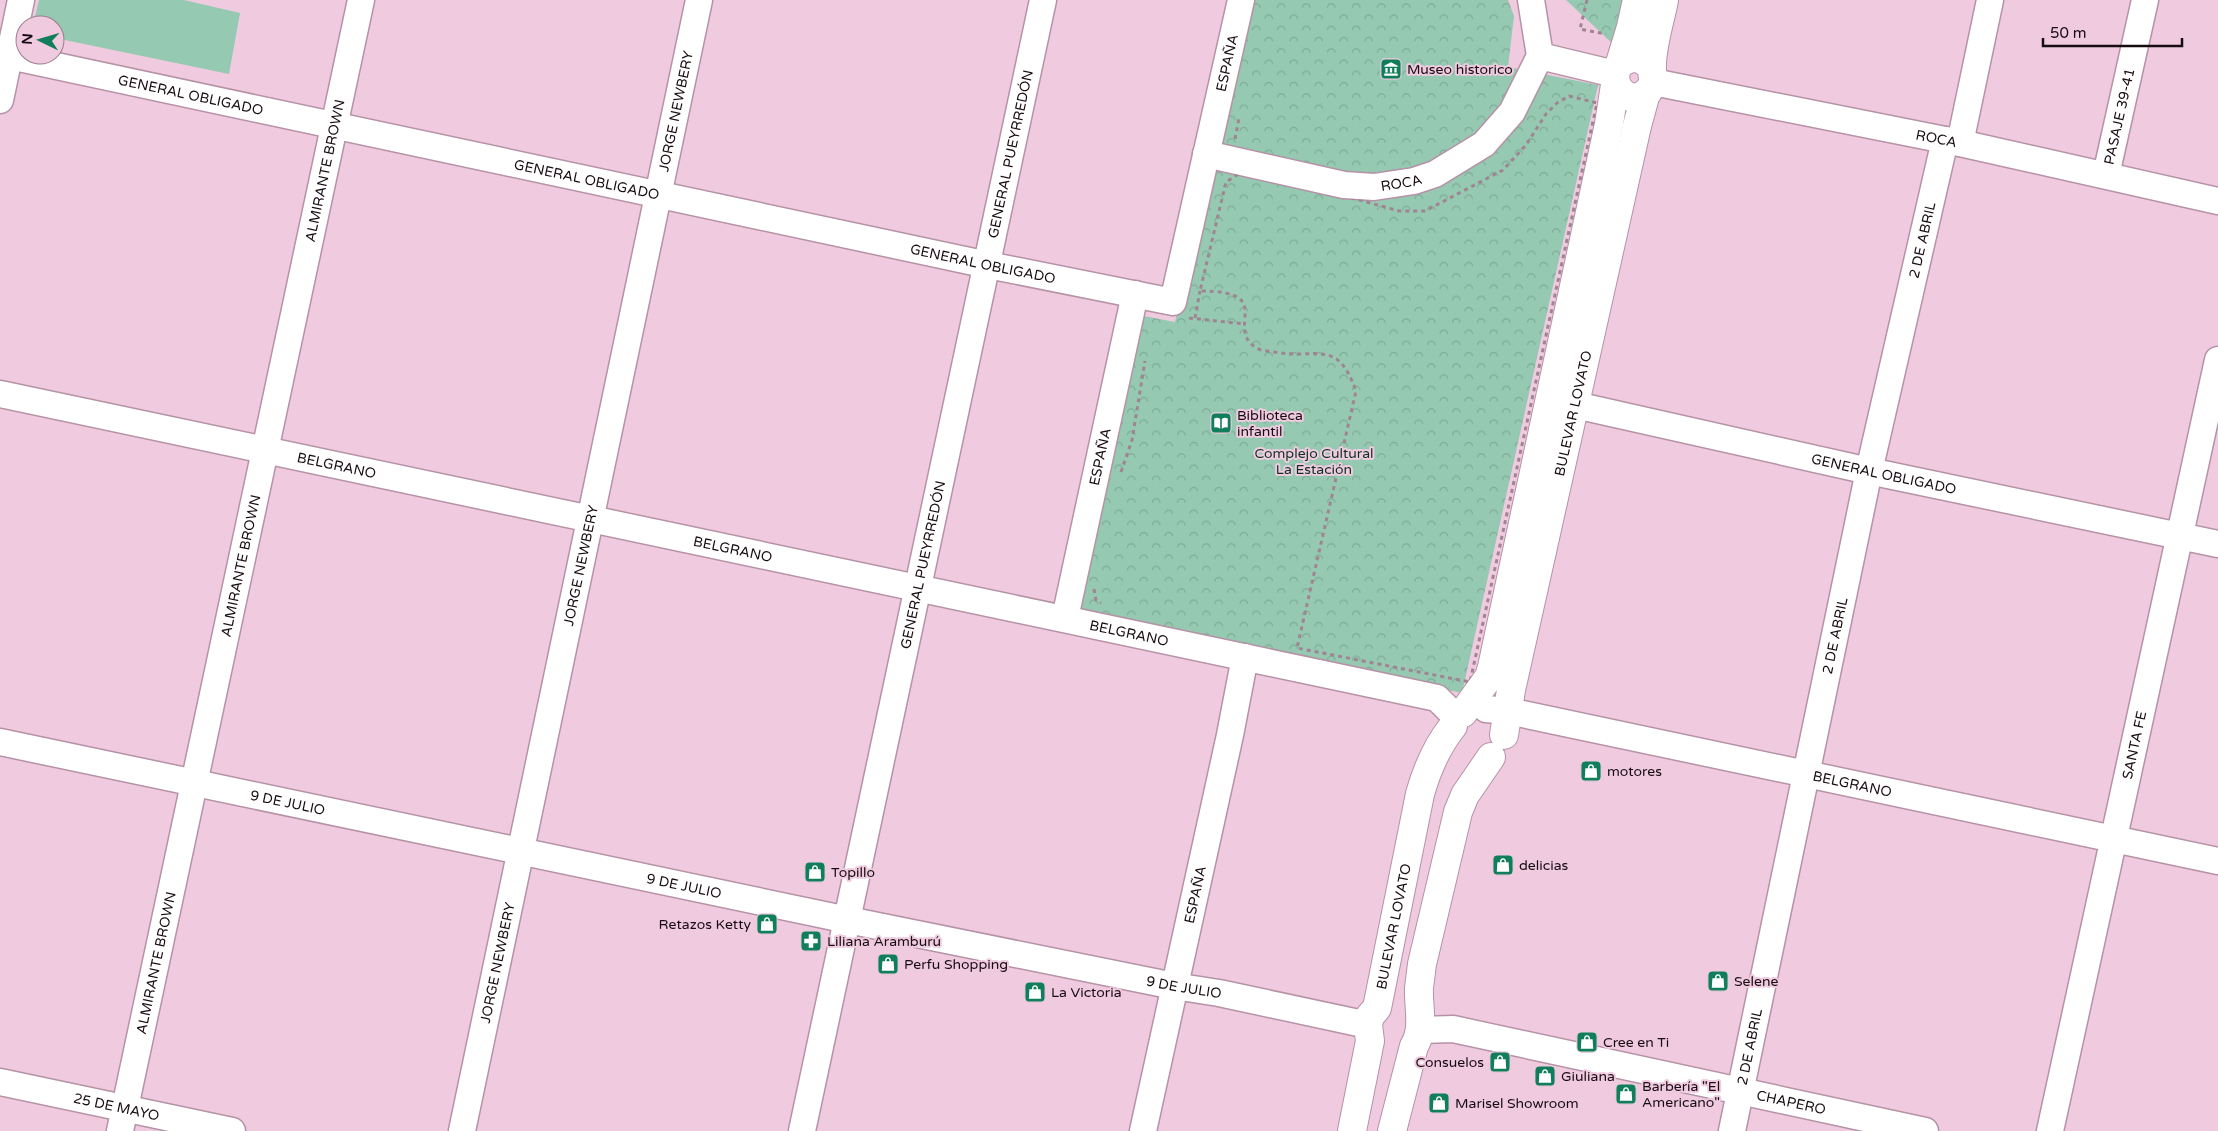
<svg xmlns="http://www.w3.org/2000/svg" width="2218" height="1131" viewBox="0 0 2218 1131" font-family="'Varela Round',sans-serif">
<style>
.grass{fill:#95c9b1}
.park{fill:url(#park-crowns)}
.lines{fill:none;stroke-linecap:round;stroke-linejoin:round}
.minor-casing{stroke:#b692a6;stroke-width:29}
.major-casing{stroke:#b692a6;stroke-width:30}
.path{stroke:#a08493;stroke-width:3;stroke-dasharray:4 4;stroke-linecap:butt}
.minor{stroke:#fff;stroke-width:26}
.major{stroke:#fff;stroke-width:28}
.labels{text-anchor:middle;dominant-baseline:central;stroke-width:4;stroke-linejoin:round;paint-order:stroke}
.street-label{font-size:14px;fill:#180c13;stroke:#f0cbdf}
.poi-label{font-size:14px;fill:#180c13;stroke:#f0cbdf;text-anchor:start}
.park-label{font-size:14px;fill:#0e3123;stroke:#f0cbdf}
</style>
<defs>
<pattern id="park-crowns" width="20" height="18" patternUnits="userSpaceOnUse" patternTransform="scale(1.25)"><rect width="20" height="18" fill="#95c9b1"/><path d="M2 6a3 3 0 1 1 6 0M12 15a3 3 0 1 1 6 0" fill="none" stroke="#80ab97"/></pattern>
</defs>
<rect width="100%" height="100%" fill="#f0cbdf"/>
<!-- grass -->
<polygon class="grass" points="39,0 184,0 240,13 229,74 55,38 55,25 33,25"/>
<!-- park -->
<g class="park">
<polygon points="1251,0 1508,0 1514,16 1508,67 1598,85 1462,693 1074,609 1139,315 1175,322"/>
<polygon points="1566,0 1623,0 1614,45"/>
</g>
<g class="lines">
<!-- minor casing -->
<g class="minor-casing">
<g id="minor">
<path id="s1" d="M0,54L988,265L1173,302L1241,0"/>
<polyline points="1540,56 1615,74"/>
<path id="s2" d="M1653,82L1960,143L2218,201"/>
<polyline points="0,100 21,0"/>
<polyline points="1960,143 1990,0"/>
<path id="s3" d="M1206,154L1344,185L1374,187L1414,181L1435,174L1484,144L1512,112L1540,56L1531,0"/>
<path id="s4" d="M2106,175L2145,0"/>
<path id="s5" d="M0,394L1437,698L1457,718"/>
<path id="s6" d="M1553,400L1869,471L2218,544"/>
<path id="s7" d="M1065,618L1135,294"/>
<path id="s8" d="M1486,709L1508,711L2218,861"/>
<path id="s9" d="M0,742L848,920L1174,986L1219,993L1368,1025"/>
<path id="s10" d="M1421,1030L1453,1029L1925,1131"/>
<path id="s11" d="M0,1082L232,1131"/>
<path id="s12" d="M120,1131L361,0"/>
<path id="s13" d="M462,1131L699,0"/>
<path id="s14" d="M802,1131L1043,0"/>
<path id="s15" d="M1143,1131L1230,735L1245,657"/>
<path id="s16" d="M1732,1131L1869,471L1945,140"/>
<path id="s17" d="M2050,1131L2218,360"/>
</g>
</g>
<!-- major casing -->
<g class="major-casing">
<g id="major">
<polyline points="1620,63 1631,27 1637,0"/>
<path d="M1652,69C1642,55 1627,55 1617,68C1608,93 1639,109 1651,87C1655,81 1652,76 1652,69C1651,47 1660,22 1664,0"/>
<polyline points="1463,713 1489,677 1492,667 1609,124 1615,85"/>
<path id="s18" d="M1504,735L1511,690L1637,126L1646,93"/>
<path id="s19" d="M1352,1131L1370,1041L1368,1025L1370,1016L1377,1008L1420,794C1427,769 1437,746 1453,726"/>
<path d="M1392,1131L1414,1046C1425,1029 1418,1007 1419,988C1420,980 1421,972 1422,964L1458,812L1465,795L1491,757"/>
</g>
</g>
<!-- path -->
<g class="path">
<polyline points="1587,0 1580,29 1606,34"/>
<path d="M1569,96L1597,103L1470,682L1297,648L1356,391C1337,337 1317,360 1274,352C1268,351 1260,351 1255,347C1225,326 1277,291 1200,291L1226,182L1240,173L1327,191L1399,211H1425L1503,170L1526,145L1546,114L1557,103Z"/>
<polyline points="1235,139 1239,118"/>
<polyline points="1189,318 1245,324"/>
<polyline points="1195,318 1200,291"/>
<polyline points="1121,472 1132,440 1145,361"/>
<polyline points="1094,589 1096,600 1101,603"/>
</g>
<!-- minor -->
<use href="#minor" class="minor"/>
<!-- major -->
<use href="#major" class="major"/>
</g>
<!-- icons -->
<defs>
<g id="museum-square" transform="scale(1.125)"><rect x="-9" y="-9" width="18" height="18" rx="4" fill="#107e5a" stroke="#f0cbdf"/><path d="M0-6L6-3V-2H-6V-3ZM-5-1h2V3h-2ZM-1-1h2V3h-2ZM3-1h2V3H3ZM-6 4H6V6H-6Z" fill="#fff"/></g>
<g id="library-square" transform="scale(1.125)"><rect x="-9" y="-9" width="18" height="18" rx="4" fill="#107e5a" stroke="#f0cbdf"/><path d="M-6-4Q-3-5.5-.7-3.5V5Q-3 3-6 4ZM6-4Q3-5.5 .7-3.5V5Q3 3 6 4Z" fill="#fff"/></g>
<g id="shop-square" transform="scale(1.125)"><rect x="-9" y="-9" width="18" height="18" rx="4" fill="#107e5a" stroke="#f0cbdf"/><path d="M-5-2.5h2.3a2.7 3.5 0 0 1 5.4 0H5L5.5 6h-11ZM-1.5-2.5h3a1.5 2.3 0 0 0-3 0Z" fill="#fff"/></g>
<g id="pharmacy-square" transform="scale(1.125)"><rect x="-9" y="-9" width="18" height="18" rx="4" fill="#107e5a" stroke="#f0cbdf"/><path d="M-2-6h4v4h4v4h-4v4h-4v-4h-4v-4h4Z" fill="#fff"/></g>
</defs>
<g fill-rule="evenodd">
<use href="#museum-square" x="1391" y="69"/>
<use href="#library-square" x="1221" y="423"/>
<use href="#shop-square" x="1591" y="771"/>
<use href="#shop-square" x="1503" y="865"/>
<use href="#shop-square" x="815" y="872"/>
<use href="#shop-square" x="767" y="924"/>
<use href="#pharmacy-square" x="811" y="941"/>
<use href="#shop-square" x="888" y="964"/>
<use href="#shop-square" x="1718" y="981"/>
<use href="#shop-square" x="1035" y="992"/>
<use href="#shop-square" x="1587" y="1042"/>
<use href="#shop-square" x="1500" y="1062"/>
<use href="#shop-square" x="1545" y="1076"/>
<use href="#shop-square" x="1626" y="1094"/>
<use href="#shop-square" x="1439" y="1103"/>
</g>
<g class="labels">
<!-- street labels -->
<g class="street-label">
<text stroke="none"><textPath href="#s1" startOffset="1444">ESPAÑA</textPath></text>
<text stroke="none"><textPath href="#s1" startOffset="195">GENERAL OBLIGADO</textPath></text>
<text stroke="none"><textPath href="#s13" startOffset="1042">JORGE NEWBERY</textPath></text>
<text stroke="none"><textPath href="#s4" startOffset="60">PASAJE 39-41</textPath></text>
<text stroke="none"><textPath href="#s2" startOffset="289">ROCA</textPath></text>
<text stroke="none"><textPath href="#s14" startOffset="999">GENERAL PUEYRREDÓN</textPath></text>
<text stroke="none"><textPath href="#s12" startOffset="982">ALMIRANTE BROWN</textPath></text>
<text stroke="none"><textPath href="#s1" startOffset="600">GENERAL OBLIGADO</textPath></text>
<text stroke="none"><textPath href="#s3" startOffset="199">ROCA</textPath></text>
<text stroke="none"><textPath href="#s16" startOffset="911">2 DE ABRIL</textPath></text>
<text stroke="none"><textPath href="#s1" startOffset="1005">GENERAL OBLIGADO</textPath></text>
<text stroke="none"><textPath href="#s18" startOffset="329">BULEVAR LOVATO</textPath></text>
<text stroke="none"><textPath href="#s7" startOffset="165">ESPAÑA</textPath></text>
<text stroke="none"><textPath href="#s5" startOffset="344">BELGRANO</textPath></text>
<text stroke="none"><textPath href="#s6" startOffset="339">GENERAL OBLIGADO</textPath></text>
<text stroke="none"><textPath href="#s5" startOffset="749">BELGRANO</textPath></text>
<text stroke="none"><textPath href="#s12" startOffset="578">ALMIRANTE BROWN</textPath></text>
<text stroke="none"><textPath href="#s13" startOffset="578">JORGE NEWBERY</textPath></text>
<text stroke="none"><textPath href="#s14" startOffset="579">GENERAL PUEYRREDÓN</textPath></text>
<text stroke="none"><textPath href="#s5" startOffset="1154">BELGRANO</textPath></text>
<text stroke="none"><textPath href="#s16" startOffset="506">2 DE ABRIL</textPath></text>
<text stroke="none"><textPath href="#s17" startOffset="395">SANTA FE</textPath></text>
<text stroke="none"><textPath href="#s8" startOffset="374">BELGRANO</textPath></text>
<text stroke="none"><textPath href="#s9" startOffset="294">9 DE JULIO</textPath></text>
<text stroke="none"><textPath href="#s9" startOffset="699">9 DE JULIO</textPath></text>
<text stroke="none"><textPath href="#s15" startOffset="242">ESPAÑA</textPath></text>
<text stroke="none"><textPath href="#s19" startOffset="211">BULEVAR LOVATO</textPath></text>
<text stroke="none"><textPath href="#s12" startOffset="172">ALMIRANTE BROWN</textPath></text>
<text stroke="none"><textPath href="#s13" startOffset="172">JORGE NEWBERY</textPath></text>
<text stroke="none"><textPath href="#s9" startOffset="1209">9 DE JULIO</textPath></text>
<text stroke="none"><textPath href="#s16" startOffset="86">2 DE ABRIL</textPath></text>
<text stroke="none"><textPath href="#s10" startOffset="378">CHAPERO</textPath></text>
<text stroke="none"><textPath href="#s11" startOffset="119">25 DE MAYO</textPath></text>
</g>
<!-- poi labels -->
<g class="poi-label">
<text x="1407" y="69">Museo historico</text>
<text x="1237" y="415">Biblioteca<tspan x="1237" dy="16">infantil</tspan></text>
<text x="1607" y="771">motores</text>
<text x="1519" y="865">delicias</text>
<text x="831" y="872">Topillo</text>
<text x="751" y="924" text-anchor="end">Retazos Ketty</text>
<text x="827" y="941">Liliana Aramburú</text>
<text x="904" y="964">Perfu Shopping</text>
<text x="1734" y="981">Selene</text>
<text x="1051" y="992">La Victoria</text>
<text x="1603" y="1042">Cree en Ti</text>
<text x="1484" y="1062" text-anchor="end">Consuelos</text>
<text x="1561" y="1076">Giuliana</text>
<text x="1642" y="1086">Barbería "El<tspan x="1642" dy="16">Americano"</tspan></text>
<text x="1455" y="1103">Marisel Showroom</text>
</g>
<!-- park labels -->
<g class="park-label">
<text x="1314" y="453">Complejo Cultural<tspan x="1314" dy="16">La Estación</tspan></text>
</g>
</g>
<!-- north arrow -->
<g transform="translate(40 40) rotate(275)"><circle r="24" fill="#f0cbdf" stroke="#9a7f8d"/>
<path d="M0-4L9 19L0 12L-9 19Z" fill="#107e5a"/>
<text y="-8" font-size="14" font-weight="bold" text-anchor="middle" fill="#180c13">N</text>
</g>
<!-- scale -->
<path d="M2043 38v8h139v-8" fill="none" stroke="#180c13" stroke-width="2.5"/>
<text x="2050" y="38" font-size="15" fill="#180c13" stroke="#f0cbdf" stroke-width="4" paint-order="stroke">50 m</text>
</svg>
